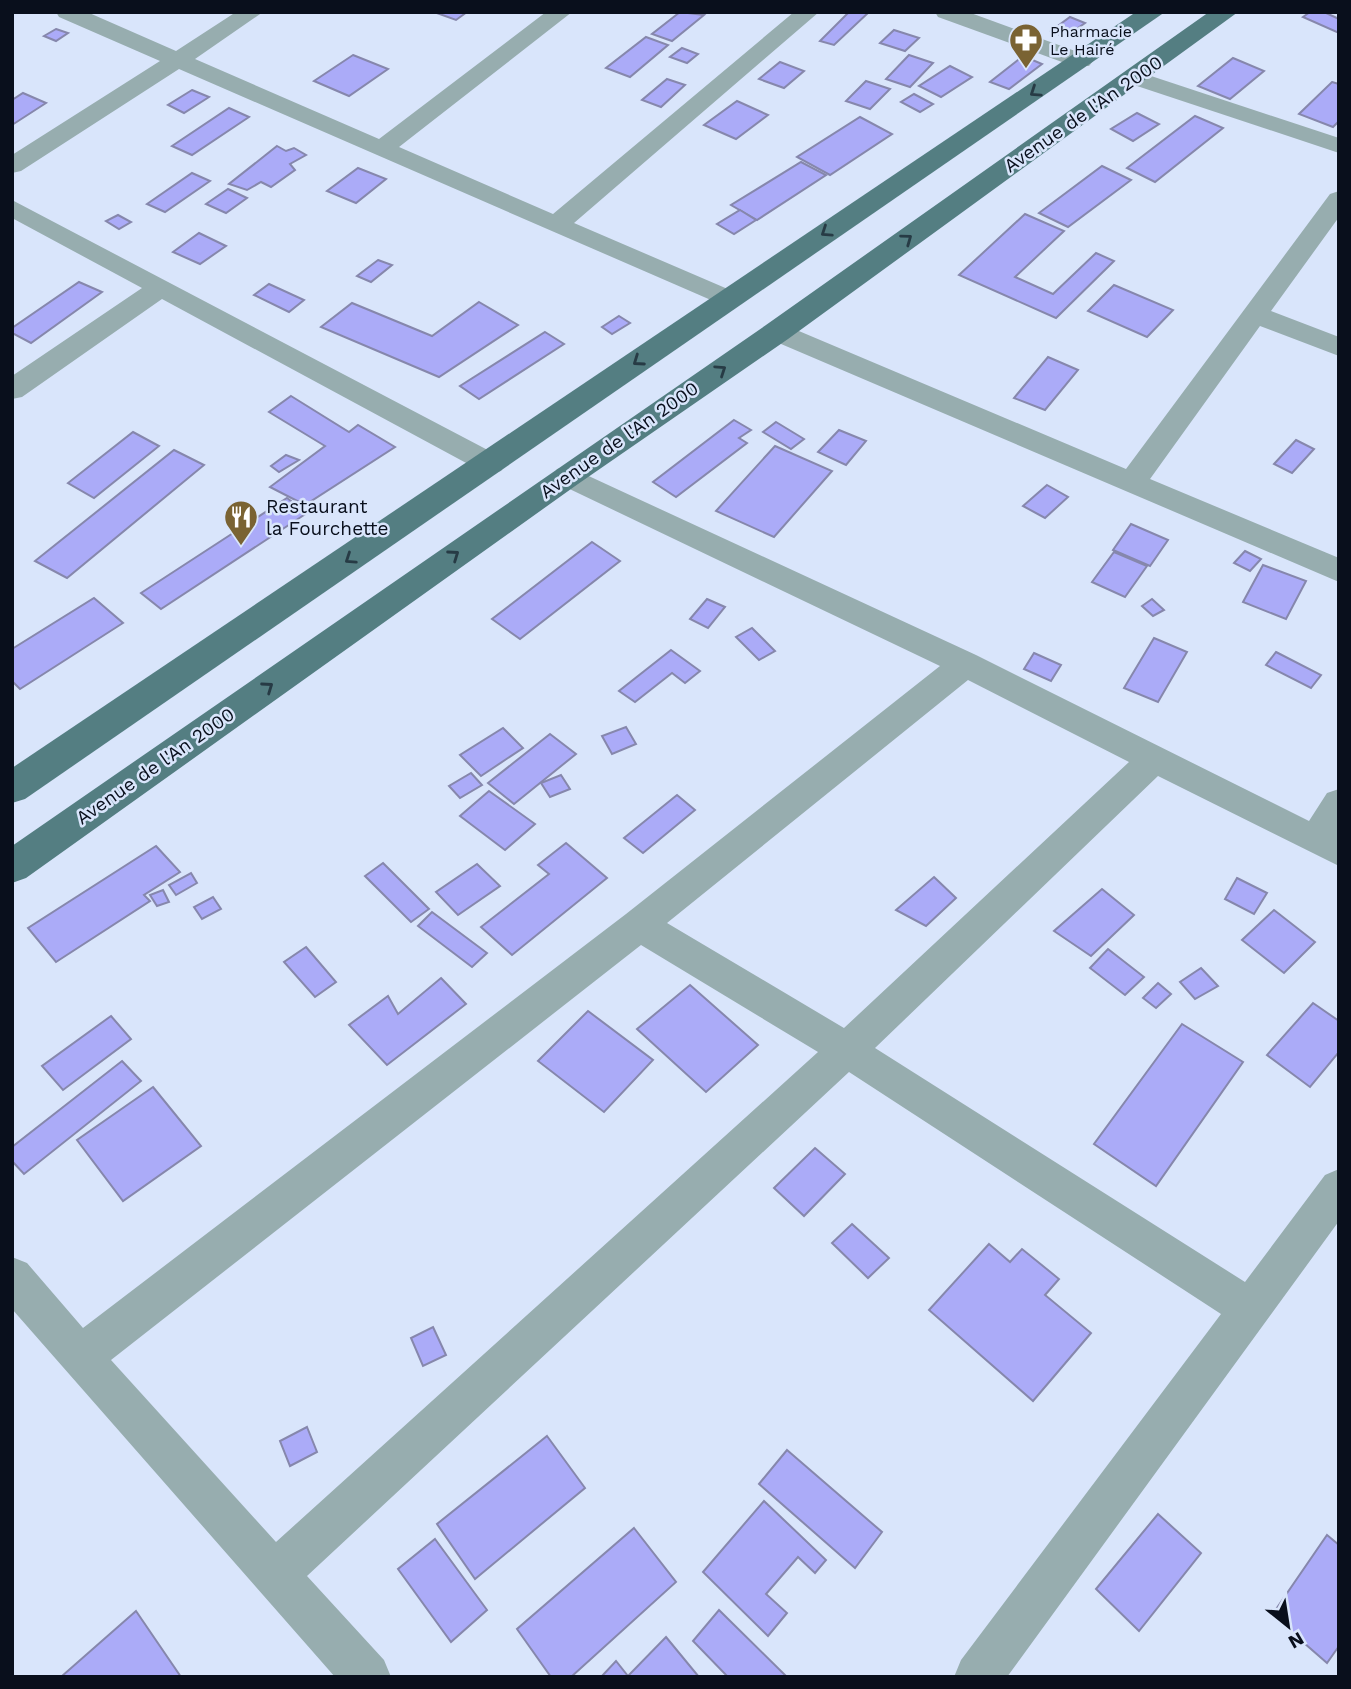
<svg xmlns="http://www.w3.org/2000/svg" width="1351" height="1689" viewBox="0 0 1351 1689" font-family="'Work Sans',sans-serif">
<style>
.building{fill:#ababf8;stroke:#8687ac;stroke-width:2}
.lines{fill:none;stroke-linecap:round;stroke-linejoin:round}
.minor{fill:#97adaf;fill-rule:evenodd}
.primary{fill:#547e82;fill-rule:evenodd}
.oneway{stroke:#273b45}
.labels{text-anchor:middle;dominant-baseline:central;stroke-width:5;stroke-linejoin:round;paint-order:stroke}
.far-poi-label{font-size:16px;fill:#090f1c;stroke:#d9e5fb;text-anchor:start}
.street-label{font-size:19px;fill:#090f1c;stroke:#d9e5fb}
.poi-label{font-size:19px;fill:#090f1c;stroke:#d9e5fb;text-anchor:start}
</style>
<rect width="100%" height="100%" fill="#d9e5fb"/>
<!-- building -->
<g class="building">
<polygon points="434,12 467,12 456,20"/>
<polygon points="680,12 704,15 672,41 652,34"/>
<polygon points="849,12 869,12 834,45 820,41"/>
<polygon points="1310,12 1324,12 1339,19 1339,33 1303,17"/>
<polygon points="1070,17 1085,23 1065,37 1051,31"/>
<polygon points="56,29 68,33 56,41 44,36"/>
<polygon points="894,30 919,38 905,51 880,43"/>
<polygon points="646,37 668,45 630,77 606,68"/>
<polygon points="682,48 698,54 687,63 670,57"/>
<polygon points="353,55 388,69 349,96 314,81"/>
<polygon points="909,55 933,63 910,87 886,79"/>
<polygon points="1023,56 1042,64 1009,89 990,82"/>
<polygon points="1233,58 1264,71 1230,99 1198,86"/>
<polygon points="780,62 804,71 784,88 759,79"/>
<polygon points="950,66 972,77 941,97 919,86"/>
<polygon points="667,79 685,85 661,107 642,100"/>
<polygon points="866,81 890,89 870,109 846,101"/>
<polygon points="1332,82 1339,84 1339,121 1333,127 1299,114"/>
<polygon points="192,90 209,97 184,113 168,105"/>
<polygon points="23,93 46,103 12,125 12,100"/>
<polygon points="914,94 933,104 920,112 901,102"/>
<polygon points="737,101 768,115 736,139 704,125"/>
<polygon points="229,108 249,117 192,155 172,146"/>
<polygon points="1137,113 1159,124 1133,141 1111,129"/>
<polygon points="1195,116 1223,128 1155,182 1127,168"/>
<polygon points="860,117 892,134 830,175 797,157"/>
<polygon points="277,146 286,151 294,148 306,155 290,164 295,170 271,187 261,182 247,190 229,184"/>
<polygon points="801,162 826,175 757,220 731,205"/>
<polygon points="1102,166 1131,180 1068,227 1039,213"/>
<polygon points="358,168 386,179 356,203 327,191"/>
<polygon points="192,173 210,181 165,212 147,204"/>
<polygon points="228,189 247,198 226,213 206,204"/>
<polygon points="740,210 756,220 734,234 717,224"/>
<polygon points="1025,214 1064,231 1015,277 1053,294 1096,253 1114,261 1056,318 959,275"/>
<polygon points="118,215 131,222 119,229 106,221"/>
<polygon points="199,233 226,246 200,264 173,252"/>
<polygon points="378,260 392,265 371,282 357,276"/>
<polygon points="79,282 102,292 31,343 12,333 12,328"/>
<polygon points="269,284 304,300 289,312 254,295"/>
<polygon points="1114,285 1173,310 1147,337 1088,311"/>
<polygon points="479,302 518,325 439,377 321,327 352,303 432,336"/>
<polygon points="619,316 630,323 612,334 602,327"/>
<polygon points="545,332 564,344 479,399 460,386"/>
<polygon points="1048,357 1078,370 1045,410 1014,398"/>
<polygon points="291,396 349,432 358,425 395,447 305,505 270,487 325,446 269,412"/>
<polygon points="734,420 751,430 739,438 747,443 676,497 653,482"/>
<polygon points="776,422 804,439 791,449 763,432"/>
<polygon points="839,430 866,441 846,465 818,452"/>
<polygon points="133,432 159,446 94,498 68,483"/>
<polygon points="1296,440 1314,449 1292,473 1274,464"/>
<polygon points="775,446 832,471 774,537 716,511"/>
<polygon points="174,450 204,465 67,578 35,561"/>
<polygon points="286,455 299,460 279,472 271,466"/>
<polygon points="1047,485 1068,497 1045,518 1023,506"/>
<polygon points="287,498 307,513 161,609 141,593"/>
<polygon points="1131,524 1168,540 1150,566 1113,550"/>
<polygon points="592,542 620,561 520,639 492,619"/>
<polygon points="1245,551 1261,559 1250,571 1234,563"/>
<polygon points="1114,552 1147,566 1125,597 1092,582"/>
<polygon points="1263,565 1306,581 1286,619 1243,602"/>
<polygon points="94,598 123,623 20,689 12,681 12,649"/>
<polygon points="707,599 725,607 708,628 690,619"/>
<polygon points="1152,599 1164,610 1153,616 1142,606"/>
<polygon points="752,628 775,651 759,660 736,637"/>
<polygon points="1154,638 1187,652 1158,702 1124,688"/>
<polygon points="671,650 700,671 685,683 672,673 635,702 619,691"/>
<polygon points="1276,652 1321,675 1311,688 1266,665"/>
<polygon points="1034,653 1061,665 1051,681 1024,669"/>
<polygon points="626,727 636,744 612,754 602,736"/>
<polygon points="503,728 523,748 481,776 460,755"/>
<polygon points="550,734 576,754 514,804 488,783"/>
<polygon points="471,773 482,785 460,798 449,786"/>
<polygon points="561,775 570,789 550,797 541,783"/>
<polygon points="489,791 535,824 505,850 460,816"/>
<polygon points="677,795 695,810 643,853 624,838"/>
<polygon points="566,843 607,878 512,955 481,927 549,874 538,865"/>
<polygon points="156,846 180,872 144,895 150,901 56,962 28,928"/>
<polygon points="383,863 429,909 411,922 365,876"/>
<polygon points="477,864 500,886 458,915 436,892"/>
<polygon points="191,873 197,883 176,895 169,885"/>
<polygon points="934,877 956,898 926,926 896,910"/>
<polygon points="1237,878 1267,893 1254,914 1225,899"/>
<polygon points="1102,889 1134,915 1091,956 1054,931"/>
<polygon points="163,890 169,902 157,906 150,895"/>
<polygon points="213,897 221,909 202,919 194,907"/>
<polygon points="1274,910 1315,942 1284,973 1242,940"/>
<polygon points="432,912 487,953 472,967 418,926"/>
<polygon points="306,947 336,982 315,997 284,962"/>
<polygon points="1108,949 1144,977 1125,995 1090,968"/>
<polygon points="1201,968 1218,986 1195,999 1180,982"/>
<polygon points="441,978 466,1004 387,1065 349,1025 388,996 398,1014"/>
<polygon points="1158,983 1171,994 1156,1008 1143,998"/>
<polygon points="690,985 758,1045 706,1092 637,1029"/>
<polygon points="1313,1003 1339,1021 1339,1052 1310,1087 1267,1055"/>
<polygon points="588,1011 653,1060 604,1112 538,1061"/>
<polygon points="111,1016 131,1039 63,1090 42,1066"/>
<polygon points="1182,1024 1243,1062 1156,1186 1094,1144"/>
<polygon points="122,1061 141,1081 24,1174 12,1161 12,1147"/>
<polygon points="153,1087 201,1146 123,1201 77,1140"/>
<polygon points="815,1148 845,1174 804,1216 774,1188"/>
<polygon points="852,1224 889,1258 868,1278 832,1243"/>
<polygon points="989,1244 1010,1262 1022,1249 1059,1279 1045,1295 1091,1333 1033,1401 929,1310"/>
<polygon points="433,1327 446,1355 423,1366 411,1338"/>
<polygon points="307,1427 317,1452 290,1466 280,1441"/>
<polygon points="547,1436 585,1488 475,1579 437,1524"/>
<polygon points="787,1450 882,1532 855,1568 759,1484"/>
<polygon points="764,1501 826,1560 815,1573 798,1557 766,1594 787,1613 768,1636 703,1572"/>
<polygon points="1158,1514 1201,1553 1139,1631 1096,1589"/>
<polygon points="634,1528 676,1582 571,1677 551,1677 517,1629"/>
<polygon points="1327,1535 1339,1545 1339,1646 1327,1663 1272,1615"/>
<polygon points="435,1539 487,1610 451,1642 398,1569"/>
<polygon points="719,1610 787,1677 728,1677 693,1641"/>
<polygon points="136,1611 181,1677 63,1677 62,1676"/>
<polygon points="666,1637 699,1677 601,1677 616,1661 628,1676"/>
</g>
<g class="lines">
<!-- minor -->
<g class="minor">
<polygon points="56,12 87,12 176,51 236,12 263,12 195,59 379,139 546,12 572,12 399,147 553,214 794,12 819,12 574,223 737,293 740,299 737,305 727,307 179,69 21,171 12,173 12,155 160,61 59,17"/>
<polygon points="935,12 968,12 1089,56 1093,61 1089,66 1073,66 938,17"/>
<polygon points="1133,70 1339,138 1339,153 1125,82 1121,77 1125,72"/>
<polygon points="1339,191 1339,217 1271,311 1339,337 1339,356 1260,326 1150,479 1339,558 1339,582 767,338 763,332 767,326 777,323 787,326 1126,469 1330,194"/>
<polygon points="12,200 501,457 506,464 501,471 491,474 481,471 162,299 22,397 12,399 12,376 142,288 12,218"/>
<path d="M567,466L976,655L1309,821L1327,793L1339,789V866L1158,776L875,1048L1245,1282L1325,1175L1339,1169V1221L1007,1677H954L961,1660L1221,1314L849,1072L307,1576L384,1660L391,1677H335L12,1309V1257L27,1263L83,1328L626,914L940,666L557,483L552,476L557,469ZM968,680L1129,762L844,1028L667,923ZM641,945L818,1052L276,1542L111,1360Z"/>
</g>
<!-- primary -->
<g class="primary">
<polygon points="1136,12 1165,12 25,799 12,803 12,768"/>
<polygon points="1209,12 1238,12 788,339 578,484 26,878 12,883 12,846 766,325"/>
</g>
</g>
<!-- one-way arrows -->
<defs><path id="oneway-chevron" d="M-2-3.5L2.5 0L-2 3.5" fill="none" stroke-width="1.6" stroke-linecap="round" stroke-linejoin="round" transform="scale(1.75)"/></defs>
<g class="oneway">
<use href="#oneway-chevron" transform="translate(1035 92) rotate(146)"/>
<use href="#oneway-chevron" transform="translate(826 232) rotate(146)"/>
<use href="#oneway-chevron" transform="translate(907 239) rotate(-36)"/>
<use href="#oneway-chevron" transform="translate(638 361) rotate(145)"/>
<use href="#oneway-chevron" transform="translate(721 370) rotate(-34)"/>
<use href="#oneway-chevron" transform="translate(454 555) rotate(-35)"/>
<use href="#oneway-chevron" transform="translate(350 559) rotate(146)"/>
<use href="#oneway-chevron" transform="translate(268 687) rotate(-35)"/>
</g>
<!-- icons -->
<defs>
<g id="pharmacy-pin" transform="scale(1.75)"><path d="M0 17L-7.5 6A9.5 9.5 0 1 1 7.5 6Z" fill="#7a6333" stroke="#d9e5fb"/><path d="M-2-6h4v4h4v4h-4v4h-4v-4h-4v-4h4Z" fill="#fff"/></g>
<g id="restaurant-pin" transform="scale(1.75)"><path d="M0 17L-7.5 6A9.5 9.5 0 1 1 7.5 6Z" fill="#7a6333" stroke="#d9e5fb"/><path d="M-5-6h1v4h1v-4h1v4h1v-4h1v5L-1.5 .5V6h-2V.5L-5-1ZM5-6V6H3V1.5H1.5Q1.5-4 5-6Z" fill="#fff"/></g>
</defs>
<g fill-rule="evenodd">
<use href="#pharmacy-pin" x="1026" y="40"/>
<use href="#restaurant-pin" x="241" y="517"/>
</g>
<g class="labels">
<!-- far-poi labels -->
<g class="far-poi-label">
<text x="1050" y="31">Pharmacie<tspan x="1050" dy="18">Le Hairé</tspan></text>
</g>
<!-- street labels -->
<g class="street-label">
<text transform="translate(1083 114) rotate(-35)">Avenue de l'An 2000</text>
<text transform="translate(619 440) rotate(-35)">Avenue de l'An 2000</text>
<text transform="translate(155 766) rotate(-35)">Avenue de l'An 2000</text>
</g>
<!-- poi labels -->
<g class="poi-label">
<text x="266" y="506">Restaurant<tspan x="266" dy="22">la Fourchette</tspan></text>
</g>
</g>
<!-- border -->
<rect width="1351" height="1689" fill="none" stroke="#090f1c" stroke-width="28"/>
<!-- north arrow -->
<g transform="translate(1288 1626) rotate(150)" stroke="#d9e5fb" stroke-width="5" paint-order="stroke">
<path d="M0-5L12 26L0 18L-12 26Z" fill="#090f1c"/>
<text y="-10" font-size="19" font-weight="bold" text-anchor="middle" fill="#090f1c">N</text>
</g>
</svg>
